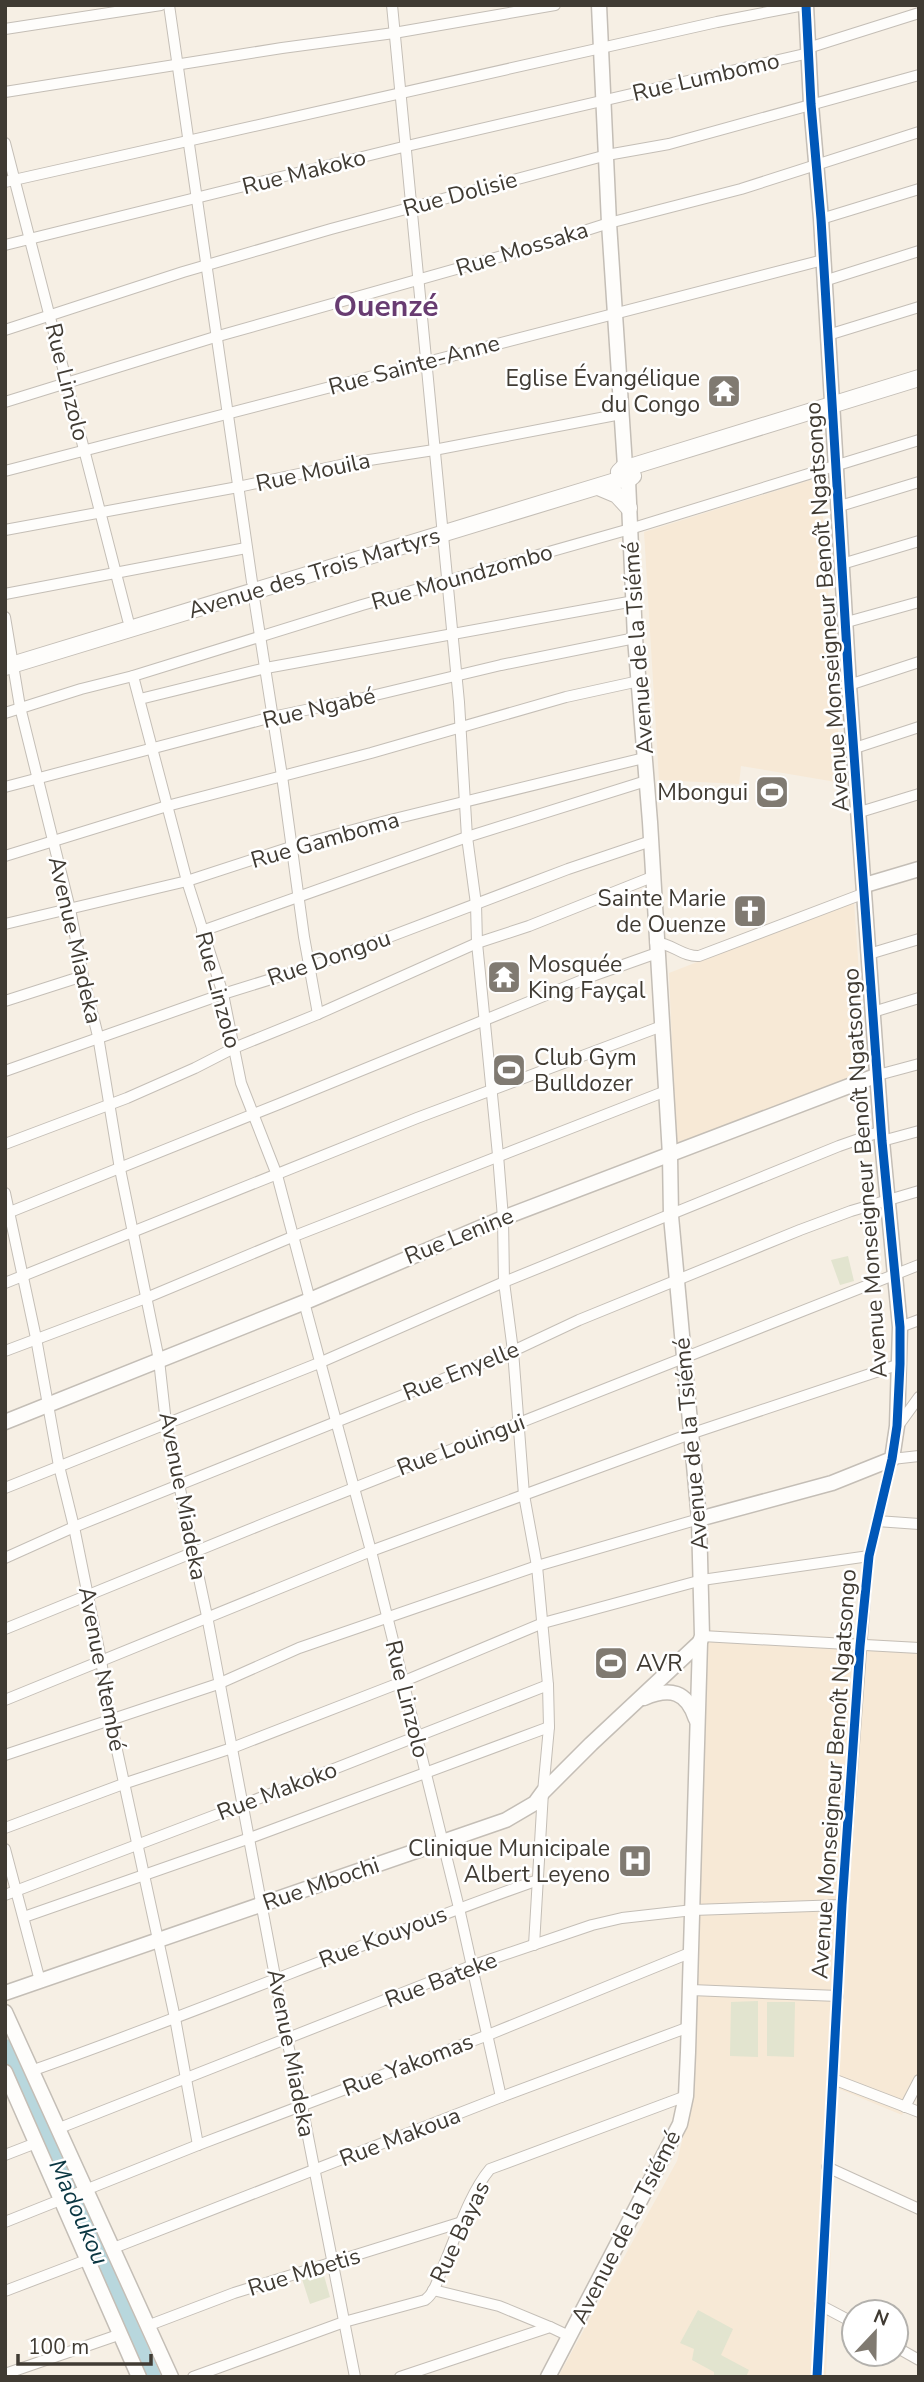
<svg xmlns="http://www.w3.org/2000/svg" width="924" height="2382" viewBox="0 0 924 2382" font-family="'Nunito Sans',sans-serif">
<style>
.built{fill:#f7e9d6}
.green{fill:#e2e4cf}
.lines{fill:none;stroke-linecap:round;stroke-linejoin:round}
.river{stroke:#b8d7dd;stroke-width:16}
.street-casing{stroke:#c4beb6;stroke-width:12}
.secondary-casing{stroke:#c4beb6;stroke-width:17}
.primary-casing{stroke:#c4beb6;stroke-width:18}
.street{stroke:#fefdfb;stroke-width:10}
.secondary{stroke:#fefdfb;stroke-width:14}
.primary{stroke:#fefdfb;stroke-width:16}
.cycleway-casing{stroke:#fff;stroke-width:13}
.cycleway{stroke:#0057b8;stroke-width:9}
.labels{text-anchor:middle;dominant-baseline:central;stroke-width:5;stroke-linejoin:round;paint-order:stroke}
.street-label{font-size:23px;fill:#403b33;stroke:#fff}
.poi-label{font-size:23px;fill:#403b33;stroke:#fff;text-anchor:end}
.water-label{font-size:24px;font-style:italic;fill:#0b3742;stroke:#fff}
.district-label{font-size:30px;font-weight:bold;fill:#683c71;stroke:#fff}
</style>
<rect width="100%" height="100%" fill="#f6efe4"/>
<!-- built -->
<g class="built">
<polygon points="820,477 842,783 741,766 739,784 659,780 644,532"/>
<polygon points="854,901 866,1074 676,1143 669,973"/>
<polygon points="707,1630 919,1642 919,2084 902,2115 837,2088 826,2377 558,2377 677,2161 694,2093"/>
</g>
<!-- green -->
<g class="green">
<polygon points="848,1256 854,1281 840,1285 831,1260"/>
<polygon points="758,2001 758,2057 730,2056 731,2002"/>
<polygon points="767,2002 795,2002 794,2057 767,2056"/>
<polygon points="323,2272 330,2297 310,2304 302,2279"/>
<polygon points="698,2310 733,2329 721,2355 749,2370 746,2377 714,2377 714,2372 692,2360 694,2349 680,2343"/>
</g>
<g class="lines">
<!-- river -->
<polyline class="river" points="5,2047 153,2377"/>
<!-- street casing -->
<g class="street-casing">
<g id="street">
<polyline points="169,5 252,582"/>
<polyline points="392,5 459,702 467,837 476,904 477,943 498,1155 503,1218 504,1282 513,1351 524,1495 537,1566 548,1685 549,1727 543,1792 534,1945"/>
<polyline points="5,29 161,5"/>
<polyline points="808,48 919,13"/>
<polyline points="5,92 282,48 394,33 555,5"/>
<polyline points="5,143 128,620"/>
<polyline points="5,182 717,22 804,5"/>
<polyline points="821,219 919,189"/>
<polyline points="5,245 407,146 809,53"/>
<polyline points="824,281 919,251"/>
<polyline points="5,330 183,272 331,229 607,155 669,144 919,75"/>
<polyline points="828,335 919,307"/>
<polyline points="5,402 215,337 527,249 609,223 741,189 919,132"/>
<polyline points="5,471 823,260"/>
<polyline points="840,506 919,482"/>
<polyline points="5,530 238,487 350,463 434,450 621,414"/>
<polyline points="842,564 919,541"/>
<polyline points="253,591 282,776 304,937 318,1014"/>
<polyline points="5,594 246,548"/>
<polyline points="5,617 20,707 70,909 83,976 98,1036 120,1169 159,1360 166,1423 207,1616 287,2040 302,2106 355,2377"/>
<polyline points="847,622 919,602"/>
<polyline points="133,676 187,881 223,994 241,1083 277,1175 310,1300"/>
<polyline points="849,685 919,662"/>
<polyline points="140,699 266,668 634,601"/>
<polyline points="5,713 81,689 133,676 362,605 630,529 919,440"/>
<polyline points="855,748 919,727"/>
<polyline points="5,787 272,717 363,698 501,665 635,638"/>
<polyline points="860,812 919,794"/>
<polyline points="5,856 167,806 371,753 566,697 639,681"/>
<polyline points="5,924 187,881 291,847 386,821 644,758"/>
<polyline points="202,931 467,837 646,781"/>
<path d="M655,942C673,944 683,957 699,956L865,893"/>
<polyline points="869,954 919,939"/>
<polyline points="5,1001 83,976"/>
<polyline points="873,1012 919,998"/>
<polyline points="5,1071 223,994 310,967 568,869 651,841"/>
<polyline points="878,1075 919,1064"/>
<polyline points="882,1141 919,1131"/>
<polyline points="5,1144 127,1098 195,1068 234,1048 318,1014 477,943 529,926 652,877"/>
<polyline points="5,1193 36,1338 59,1466 74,1527 101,1660 110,1718 175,2018 198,2145"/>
<path d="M5,1214C202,1136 399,1055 595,975L657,953"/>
<polyline points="5,1283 417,1118 662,1026"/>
<polyline points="304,1302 371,1551 459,1908 501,2097"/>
<polyline points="900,1327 919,1320"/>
<polyline points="5,1351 146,1298 292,1237 666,1091"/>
<polyline points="898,1426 919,1397"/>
<polyline points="5,1488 319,1363 504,1282 839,1146 882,1131"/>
<polyline points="877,1521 919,1524"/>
<polyline points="5,1558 74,1527 513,1351 579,1320 800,1230 851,1211 919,1191"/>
<polyline points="5,1629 268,1522 919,1265"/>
<polyline points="702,1636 919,1648"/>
<polyline points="5,1700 371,1551 690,1434 900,1364"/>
<polyline points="5,1755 218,1684 299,1648 537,1566 699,1519"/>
<polyline points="5,1828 126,1783 232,1748 402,1682 543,1623 702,1580 869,1556"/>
<polyline points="5,1849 40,1981"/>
<polyline points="5,1895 242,1805 548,1685"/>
<polyline points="24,1917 250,1838 549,1727"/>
<polyline points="691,1990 838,1996"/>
<path d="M31,2071C202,2011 368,1940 538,1880"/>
<polyline points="833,2079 919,2112"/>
<polyline points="905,2107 919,2080"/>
<polyline points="57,2129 471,1966 592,1925 622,1918 693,1910 842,1905"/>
<polyline points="5,2155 36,2143"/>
<polyline points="827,2167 919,2209"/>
<polyline points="5,2222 198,2145 488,2035 692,1952"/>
<polyline points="111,2249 501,2097 689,2027"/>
<polyline points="433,2290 499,2306 550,2327"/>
<polyline points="5,2291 89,2259"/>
<polyline points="820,2305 854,2323"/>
<polyline points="147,2326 234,2293 462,2222"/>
<polyline points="896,2347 919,2360"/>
<polyline points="5,2374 121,2334"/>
<path d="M193,2377L344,2322L425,2300C435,2293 438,2278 443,2267C456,2237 469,2194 490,2169L686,2096"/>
<polyline points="400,2377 550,2327 569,2336"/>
<polyline points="817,2377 842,1905 865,1598 869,1556 892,1459 919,1456"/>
</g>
</g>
<!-- secondary casing -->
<g class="secondary-casing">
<g id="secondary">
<polyline points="599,5 609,223 625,466"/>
<polyline points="865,885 919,869"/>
<polyline points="5,1422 310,1300 503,1218 878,1075"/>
<polyline points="699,1519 832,1483 892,1459 897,1426 900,1327 882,1141 849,685 821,219 811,104 806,5"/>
<path d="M644,1698C670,1687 687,1691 696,1719"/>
<polyline points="5,1993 506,1820 535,1803 543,1792 591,1744 700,1642"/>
<polyline points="5,2012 171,2377"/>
<polyline points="5,2072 139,2377"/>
<polyline points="548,2377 680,2124 686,2096 688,2052 700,1642 702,1636 699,1519 671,1216 670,1155 650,822 635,638 628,480"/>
</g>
</g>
<!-- primary casing -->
<g class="primary-casing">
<g id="primary">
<polyline points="630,467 633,476 628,480 622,479 619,472 625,466 630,467 919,378"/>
<polyline points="598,487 617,495 629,508"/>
<polyline points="5,667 622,479"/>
</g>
</g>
<!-- street -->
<use href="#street" class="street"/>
<!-- secondary -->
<use href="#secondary" class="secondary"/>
<!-- primary -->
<use href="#primary" class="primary"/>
<!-- cycleway casing -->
<g class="cycleway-casing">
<polyline id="cycleway" points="806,5 811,104 821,219 849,685 882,1141 900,1327 900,1364 897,1426 892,1459 869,1556 860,1646 842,1905 817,2377"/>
</g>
<!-- cycleway -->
<use href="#cycleway" class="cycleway"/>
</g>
<!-- icons -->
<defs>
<g id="temple-square" transform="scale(1.75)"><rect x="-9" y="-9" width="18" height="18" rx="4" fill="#807a71" stroke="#fff"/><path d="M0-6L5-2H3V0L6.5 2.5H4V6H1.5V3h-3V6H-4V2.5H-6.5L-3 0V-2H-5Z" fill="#fff"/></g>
<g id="stadium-square" transform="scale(1.75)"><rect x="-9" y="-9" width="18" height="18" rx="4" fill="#807a71" stroke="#fff"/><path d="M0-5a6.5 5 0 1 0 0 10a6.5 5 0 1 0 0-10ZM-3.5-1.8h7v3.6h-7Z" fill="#fff"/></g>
<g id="church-square" transform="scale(1.75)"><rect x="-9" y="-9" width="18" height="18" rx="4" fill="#807a71" stroke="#fff"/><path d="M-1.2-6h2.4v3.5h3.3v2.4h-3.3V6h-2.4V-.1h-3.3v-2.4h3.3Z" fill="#fff"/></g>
<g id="hospital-square" transform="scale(1.75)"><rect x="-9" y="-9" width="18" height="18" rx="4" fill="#807a71" stroke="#fff"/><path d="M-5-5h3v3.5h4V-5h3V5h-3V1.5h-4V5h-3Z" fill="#fff"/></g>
</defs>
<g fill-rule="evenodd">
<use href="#temple-square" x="724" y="391"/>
<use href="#stadium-square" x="772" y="792"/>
<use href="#church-square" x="750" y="911"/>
<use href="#temple-square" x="504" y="977"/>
<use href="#stadium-square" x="509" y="1070"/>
<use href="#stadium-square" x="611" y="1663"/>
<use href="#hospital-square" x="635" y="1861"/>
</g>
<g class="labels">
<!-- street labels -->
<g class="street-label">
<text transform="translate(706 77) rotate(-13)">Rue Lumbomo</text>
<text transform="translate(304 172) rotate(-14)">Rue Makoko</text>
<text transform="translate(460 194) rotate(-15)">Rue Dolisie</text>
<text transform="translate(522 249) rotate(-17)">Rue Mossaka</text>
<text transform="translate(414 365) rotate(-15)">Rue Sainte-Anne</text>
<text transform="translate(67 382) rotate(76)">Rue Linzolo</text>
<text transform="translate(313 472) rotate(-12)">Rue Mouila</text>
<text transform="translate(314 573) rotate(-17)">Avenue des Trois Martyrs</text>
<text transform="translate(462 577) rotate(-16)">Rue Moundzombo</text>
<text transform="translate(827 607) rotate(-94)">Avenue Monseigneur Benoît Ngatsongo</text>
<text transform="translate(638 648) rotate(-94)">Avenue de la Tsiémé</text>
<text transform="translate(319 708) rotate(-13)">Rue Ngabé</text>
<text transform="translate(325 840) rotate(-16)">Rue Gamboma</text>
<text transform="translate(75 940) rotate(77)">Avenue Miadeka</text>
<text transform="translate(329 958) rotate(-19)">Rue Dongou</text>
<text transform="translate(218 990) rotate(75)">Rue Linzolo</text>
<text transform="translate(865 1173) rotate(-94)">Avenue Monseigneur Benoît Ngatsongo</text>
<text transform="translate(459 1236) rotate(-22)">Rue Lenine</text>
<text transform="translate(461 1371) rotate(-22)">Rue Enyelle</text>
<text transform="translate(691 1444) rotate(-95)">Avenue de la Tsiémé</text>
<text transform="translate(461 1445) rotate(-21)">Rue Louingui</text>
<text transform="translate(183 1496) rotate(79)">Avenue Miadeka</text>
<text transform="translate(102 1669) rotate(79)">Avenue Ntembé</text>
<text transform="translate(407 1699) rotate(76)">Rue Linzolo</text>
<text transform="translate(834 1774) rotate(-86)">Avenue Monseigneur Benoît Ngatsongo</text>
<text transform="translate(277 1791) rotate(-21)">Rue Makoko</text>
<text transform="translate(321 1884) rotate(-19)">Rue Mbochi</text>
<text transform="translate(383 1937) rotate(-21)">Rue Kouyous</text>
<text transform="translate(441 1980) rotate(-21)">Rue Bateke</text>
<text transform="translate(291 2053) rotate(79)">Avenue Miadeka</text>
<text transform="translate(408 2065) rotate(-21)">Rue Yakomas</text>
<text transform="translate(400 2137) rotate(-21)">Rue Makoua</text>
<text transform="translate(626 2227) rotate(-63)">Avenue de la Tsiémé</text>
<text transform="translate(460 2232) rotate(-65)">Rue Bayas</text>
<text transform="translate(304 2272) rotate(-17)">Rue Mbetis</text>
</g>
<!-- poi labels -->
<g class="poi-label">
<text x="700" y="378">Eglise Évangélique<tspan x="700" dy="26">du Congo</tspan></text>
<text x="748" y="792">Mbongui</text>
<text x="726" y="898">Sainte Marie<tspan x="726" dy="26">de Ouenze</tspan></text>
<text x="528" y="964" text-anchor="start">Mosquée<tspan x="528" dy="26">King Fayçal</tspan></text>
<text x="534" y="1057" text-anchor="start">Club Gym<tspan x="534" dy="26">Bulldozer</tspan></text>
<text x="636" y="1663" text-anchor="start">AVR</text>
<text x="610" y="1848">Clinique Municipale<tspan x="610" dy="26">Albert Leyeno</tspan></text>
</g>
<!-- water labels -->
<g class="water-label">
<text transform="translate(79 2212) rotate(66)">Madoukou</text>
</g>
<!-- district labels -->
<g class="district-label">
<text x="386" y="306">Ouenzé</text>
</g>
</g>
<!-- border -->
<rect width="924" height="2382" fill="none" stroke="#403b33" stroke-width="14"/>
<!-- north arrow -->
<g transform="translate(875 2333) rotate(22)"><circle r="33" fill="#ffffff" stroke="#b3b1ad" stroke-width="2"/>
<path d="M0-5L12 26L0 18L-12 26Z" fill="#807a71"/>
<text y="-10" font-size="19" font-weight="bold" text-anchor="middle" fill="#403b33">N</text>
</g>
<!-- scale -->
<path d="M18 2354v10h133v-10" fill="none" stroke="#403b33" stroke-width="3.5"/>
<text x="28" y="2354" font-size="21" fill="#403b33" stroke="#ffffff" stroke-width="5" paint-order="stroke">100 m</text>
</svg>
